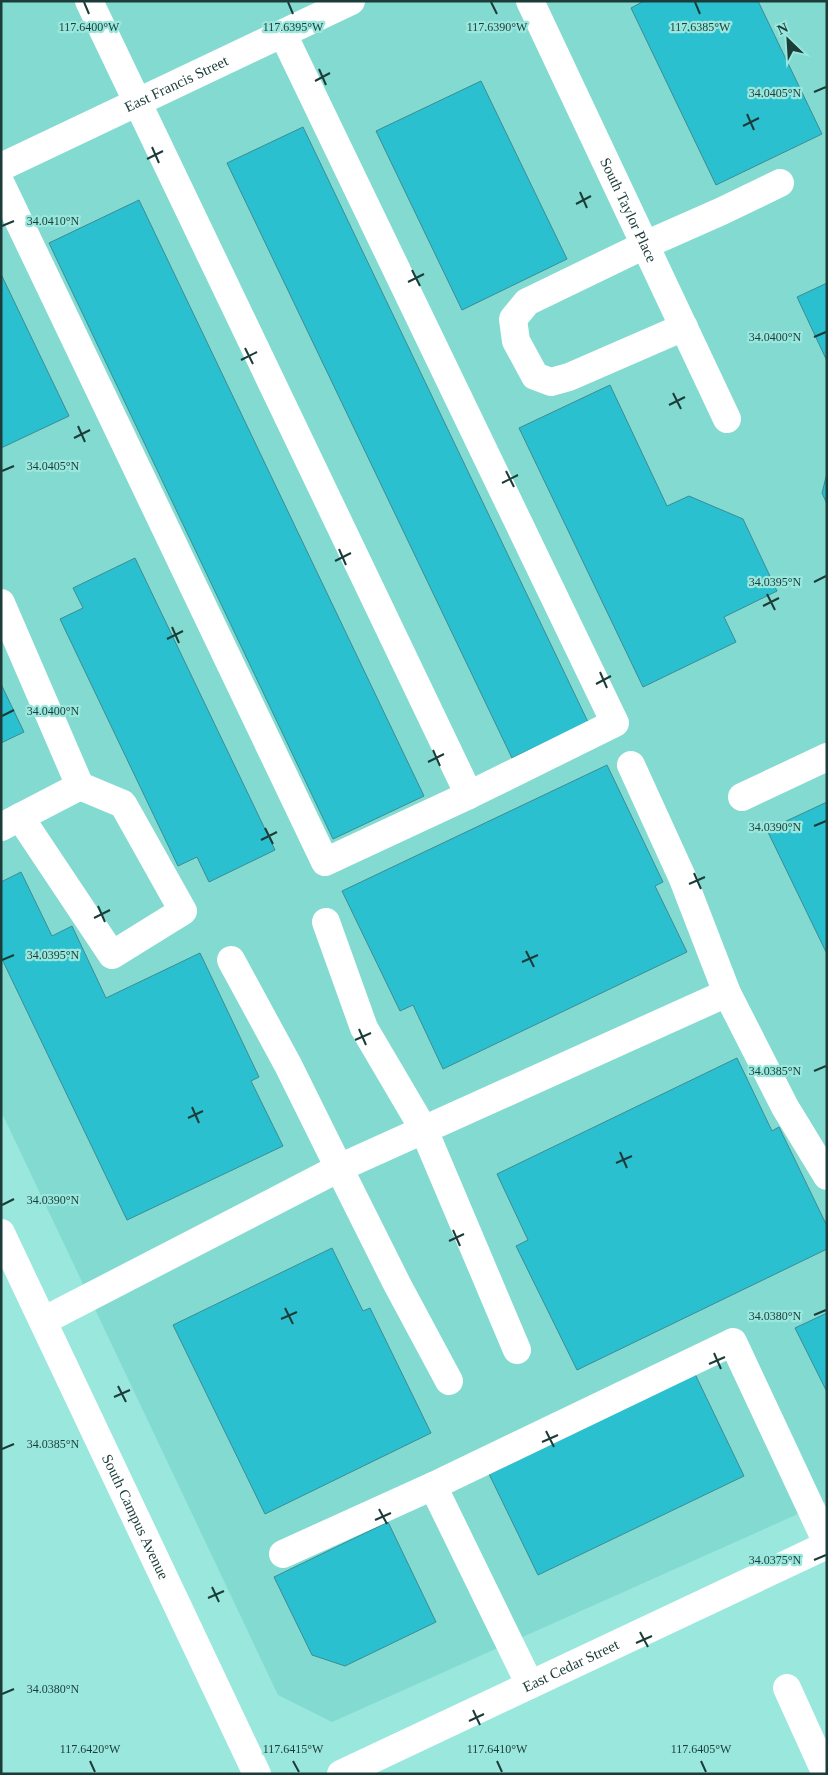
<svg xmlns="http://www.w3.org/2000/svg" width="828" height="1775" viewBox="0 0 828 1775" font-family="'Times New Roman',serif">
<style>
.built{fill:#83dad0}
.building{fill:#2ac0d0;stroke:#3c8c95}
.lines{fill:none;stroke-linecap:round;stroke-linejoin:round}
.minor{stroke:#fff;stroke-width:28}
.ticks{fill:none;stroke:#1b3c38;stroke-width:2}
.labels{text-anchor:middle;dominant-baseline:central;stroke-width:4.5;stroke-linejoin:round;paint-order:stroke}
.street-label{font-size:15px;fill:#1b3c38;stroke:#99e7dd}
.ticks-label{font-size:12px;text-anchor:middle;fill:#1b3c38;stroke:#99e7dd;stroke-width:4.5;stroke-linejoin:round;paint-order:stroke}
</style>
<rect width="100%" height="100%" fill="#99e7dd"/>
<!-- built -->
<polygon class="built" points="1,1 827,1 827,1501 332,1722 278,1695 1,1111"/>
<!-- building -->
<g class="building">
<polygon points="644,1 758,1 822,134 716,185 631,8"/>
<polygon points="481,81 567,259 462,310 376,131"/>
<polygon points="303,127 588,722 512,758 227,163"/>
<polygon points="139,200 424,796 333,839 49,243"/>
<polygon points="1,274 69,416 1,448"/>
<polygon points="827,283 827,361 797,297"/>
<polygon points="610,385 667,506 689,496 743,519 777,591 724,617 736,642 643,687 519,428"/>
<polygon points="827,473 827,504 822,493"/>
<polygon points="135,558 275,850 209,882 197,857 178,866 60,619 83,608 73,588"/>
<polygon points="1,684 24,732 1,743"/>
<polygon points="607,765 663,882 655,886 687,952 443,1069 413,1005 400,1011 342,891"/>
<polygon points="827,802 827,954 767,830"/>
<polygon points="21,872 52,936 72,926 106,998 200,953 259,1077 251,1081 283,1146 127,1220 1,957 1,882"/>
<polygon points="737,1058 772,1131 779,1127 827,1226 827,1249 577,1370 516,1246 528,1240 497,1174"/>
<polygon points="332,1248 363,1311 370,1308 431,1433 265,1514 173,1325"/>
<polygon points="827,1313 827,1392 795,1328"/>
<polygon points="695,1374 744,1476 538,1575 489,1474"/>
<polygon points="388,1522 436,1622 345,1666 312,1655 274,1577"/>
</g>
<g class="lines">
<!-- minor -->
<g class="minor">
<polyline points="89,1 469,795 615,723 283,34"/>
<path id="s1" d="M530,1L727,419"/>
<path id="s2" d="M1,167L351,1"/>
<polyline points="1,184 325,862 469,795"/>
<polyline points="684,327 569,377 551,382 535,376 516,341 513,319 527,302 645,245 722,211 780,183"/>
<polyline points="1,603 80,786 1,827"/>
<polyline points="631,765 683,879 727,993"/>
<polyline points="742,797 827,757"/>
<polyline points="20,817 112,955 183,911 123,804 80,786"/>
<polyline points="326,922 364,1028 424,1130 517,1350"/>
<path id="s3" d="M1,1233L257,1774"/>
<polyline points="43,1321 339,1168 288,1065 231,960"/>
<polyline points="449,1381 397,1284 339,1168 727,993 785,1107 827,1176"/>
<polyline points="283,1554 433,1486"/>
<polyline points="530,1685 433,1486 733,1342 827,1543"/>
<polyline points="787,1688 826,1774"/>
<path id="s4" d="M341,1774L827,1545"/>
</g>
</g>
<!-- ticks -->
<path class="ticks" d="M84,2L89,14M288,2L293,14M491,2L497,14M695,2L700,14M319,69L326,85M315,81L330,73M814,92L826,87M747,114L754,130M743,126L759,118M152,147L159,163M147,159L163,151M580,192L587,208M576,204L591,196M2,226L14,221M412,270L420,286M408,282L424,274M814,337L826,332M245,348L253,364M241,360L257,352M673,393L681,409M669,405L685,397M78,426L85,442M74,438L90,430M2,471L14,466M506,471L514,487M502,483L518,475M339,549L346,565M335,561L351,553M814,582L826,576M767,594L775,610M763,606L779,598M172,627L179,643M167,639L183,631M600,672L607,688M596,684L611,676M2,716L14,710M433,750L440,766M428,762L444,754M814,826L826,821M265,828L273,844M261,840L277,832M694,873L701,889M689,884L705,877M98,906L105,922M94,918L110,910M526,951L534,967M2,960L14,955M522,962L538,955M359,1029L366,1045M355,1040L371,1033M814,1071L826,1066M192,1107L199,1123M188,1118L203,1111M620,1152L627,1168M616,1163L632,1156M2,1205L14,1199M453,1230L460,1246M449,1241L464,1234M285,1308L293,1324M814,1315L826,1310M281,1319L297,1312M714,1353L721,1369M709,1364L725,1357M118,1386L126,1402M114,1397L130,1390M546,1431L554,1447M542,1442L558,1435M2,1449L14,1444M379,1509L387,1524M375,1520L391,1513M814,1560L826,1555M212,1587L219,1602M208,1598L224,1591M640,1632L648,1647M636,1643L652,1636M2,1694L14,1689M473,1710L480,1725M469,1721L484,1714M90,1761L95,1772M293,1761L299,1772M497,1761L502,1772M701,1761L706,1772"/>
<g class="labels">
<!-- street labels -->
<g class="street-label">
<text stroke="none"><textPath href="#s2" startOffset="194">East Francis Street</textPath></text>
<text stroke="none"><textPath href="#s1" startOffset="231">South Taylor Place</textPath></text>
<text stroke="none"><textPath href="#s3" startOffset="314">South Campus Avenue</textPath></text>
<text stroke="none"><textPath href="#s4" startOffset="254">East Cedar Street</textPath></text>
</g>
</g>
<g class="ticks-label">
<text x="89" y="31">117.6400°W</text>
<text x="293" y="31">117.6395°W</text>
<text x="497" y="31">117.6390°W</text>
<text x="700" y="31">117.6385°W</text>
<text x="775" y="97">34.0405°N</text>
<text x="53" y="225">34.0410°N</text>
<text x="775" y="341">34.0400°N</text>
<text x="53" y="470">34.0405°N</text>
<text x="775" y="586">34.0395°N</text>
<text x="53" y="715">34.0400°N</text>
<text x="775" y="831">34.0390°N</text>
<text x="53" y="959">34.0395°N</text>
<text x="775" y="1075">34.0385°N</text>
<text x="53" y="1204">34.0390°N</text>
<text x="775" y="1320">34.0380°N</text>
<text x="53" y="1448">34.0385°N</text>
<text x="775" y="1564">34.0375°N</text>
<text x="53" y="1693">34.0380°N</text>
<text x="90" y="1753">117.6420°W</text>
<text x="293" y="1753">117.6415°W</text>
<text x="497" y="1753">117.6410°W</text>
<text x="701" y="1753">117.6405°W</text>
</g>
<!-- border -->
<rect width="828" height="1775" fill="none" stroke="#1b3c38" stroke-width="5"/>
<!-- north arrow -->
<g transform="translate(788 40) rotate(335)" stroke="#99e7dd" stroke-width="4" paint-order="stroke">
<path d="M0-4L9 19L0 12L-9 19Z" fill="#1b3c38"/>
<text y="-8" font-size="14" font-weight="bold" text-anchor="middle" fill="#1b3c38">N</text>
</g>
</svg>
